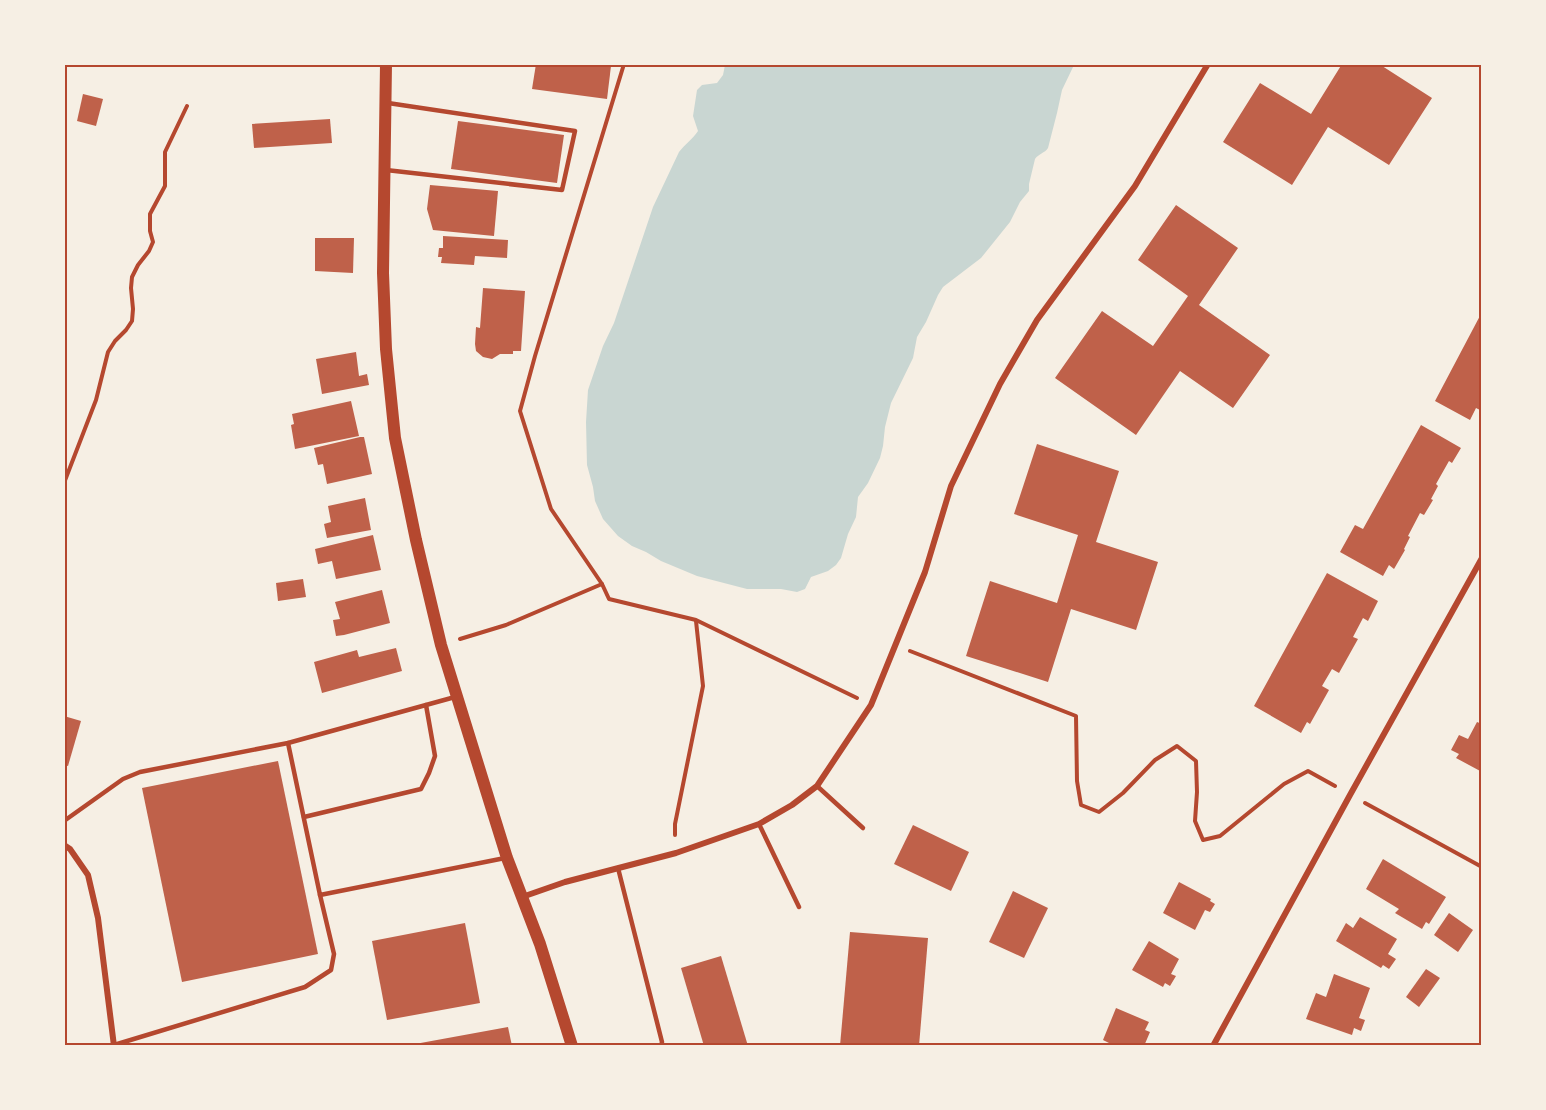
<svg xmlns="http://www.w3.org/2000/svg" width="1546" height="1110" viewBox="0 0 1546 1110" font-family="Raleway,sans-serif">
<style>
.water{fill:#c9d6d2}
.building{fill:#bf614a}
.lines{fill:none;stroke-linecap:round;stroke-linejoin:round}
.path{stroke:#b5482f;stroke-width:4}
.service{stroke:#b5482f;stroke-width:4.5}
.minor{stroke:#b5482f;stroke-width:6}
.secondary{stroke:#b5482f;stroke-width:12}
.neatline{fill:none;stroke:#b5482f;stroke-width:2}
</style>
<rect width="100%" height="100%" fill="#f6efe4"/>
<!-- water -->
<path class="water" d="M725,65H1074L1062,90L1057,113L1048,148C1045,153 1038,154 1035,159L1029,184V191L1020,202L1010,222L981,258L943,287L938,295L926,322L917,337L913,358L891,403L885,427L883,446L880,458L868,483L858,497L856,517L848,534L841,558L836,565L828,571L811,577L805,589L797,592L781,589H747L697,576L661,561L646,552L632,546L618,536L603,519L595,501L593,487L587,465L586,422L588,390L603,346L614,323L653,207L679,152C685,144 693,139 698,131L693,116L697,90L702,85L717,83L723,75Z"/>
<!-- building -->
<g class="building">
<polygon points="536,64 598,64 611,66 607,99 532,89"/>
<polygon points="1342,64 1379,64 1432,98 1389,165 1328,127 1292,185 1223,142 1260,83 1311,114"/>
<polygon points="83,94 103,99 96,126 77,121"/>
<polygon points="330,119 332,143 254,148 252,124"/>
<polygon points="458,121 564,135 557,183 451,169"/>
<polygon points="430,185 498,191 494,236 433,230 427,209"/>
<polygon points="1176,205 1238,248 1199,305 1270,355 1233,408 1180,371 1136,435 1055,378 1102,311 1153,346 1188,296 1138,260"/>
<polygon points="443,236 508,240 507,258 475,256 474,265 441,263 442,257 438,257 439,248 443,248"/>
<polygon points="315,238 354,238 353,273 315,271"/>
<polygon points="483,288 525,291 521,351 513,351 513,354 500,354 492,359 483,357 476,351 475,344 476,327 480,328"/>
<polygon points="1482,312 1482,411 1476,408 1470,420 1435,401"/>
<polygon points="356,352 359,376 367,374 369,385 322,394 316,359"/>
<polygon points="351,401 359,436 295,449 291,425 294,424 292,414"/>
<polygon points="1421,425 1461,448 1452,463 1449,461 1436,484 1438,486 1431,499 1433,500 1424,515 1420,513 1408,536 1410,537 1404,549 1405,550 1394,569 1389,565 1383,576 1340,552 1355,525 1363,529"/>
<polygon points="360,437 364,437 372,474 327,484 323,464 318,465 314,448"/>
<polygon points="1037,444 1119,471 1096,542 1158,562 1136,630 1071,609 1048,682 966,656 990,581 1057,603 1078,535 1014,514"/>
<polygon points="365,498 371,530 327,538 324,524 331,522 328,506"/>
<polygon points="373,535 381,570 336,579 332,561 318,564 315,549"/>
<polygon points="1327,573 1378,601 1368,621 1363,618 1353,637 1358,639 1339,673 1332,669 1322,686 1329,690 1310,724 1307,722 1301,733 1254,706"/>
<polygon points="303,579 306,597 278,601 276,583"/>
<polygon points="382,590 390,623 344,635 336,636 333,620 340,619 335,602"/>
<polygon points="396,648 402,671 322,693 314,662 357,650 359,657"/>
<polygon points="64,716 81,721 68,766 64,765"/>
<polygon points="1477,722 1482,724 1482,772 1456,758 1459,754 1451,750 1459,735 1468,739"/>
<polygon points="278,761 318,954 182,982 142,788"/>
<polygon points="913,825 969,852 951,891 894,864"/>
<polygon points="1383,859 1446,897 1429,924 1426,922 1422,929 1395,913 1399,909 1366,889"/>
<polygon points="1179,882 1211,899 1210,901 1215,904 1210,912 1205,910 1195,930 1163,913"/>
<polygon points="1013,891 1048,908 1024,958 989,942"/>
<polygon points="1449,913 1473,930 1458,952 1434,935"/>
<polygon points="1360,917 1397,939 1388,954 1396,959 1389,969 1383,965 1381,968 1336,941 1346,923 1353,928"/>
<polygon points="465,923 480,1003 387,1020 372,941"/>
<polygon points="850,932 928,938 919,1046 840,1046"/>
<polygon points="1149,941 1179,959 1171,974 1176,976 1170,986 1165,983 1163,987 1132,970"/>
<polygon points="721,956 748,1046 704,1046 681,968"/>
<polygon points="1426,969 1440,978 1419,1007 1406,997"/>
<polygon points="1334,974 1370,988 1359,1018 1365,1020 1361,1031 1354,1028 1352,1035 1306,1019 1316,993 1326,997"/>
<polygon points="1116,1008 1149,1022 1145,1030 1150,1032 1144,1046 1115,1046 1103,1040"/>
<polygon points="508,1027 512,1046 415,1046 415,1044"/>
</g>
<g class="lines">
<!-- path -->
<g class="path">
<polyline points="624,64 535,356 520,411 551,509 602,584 609,599 696,620 857,698"/>
<polyline points="64,483 96,400 108,352 115,341 126,330 132,321 133,309 131,288 132,277 138,265 149,251 153,242 150,231 150,214 165,186 165,152 187,106"/>
<polyline points="460,639 506,625 602,584"/>
<polyline points="910,651 1076,716 1077,781 1081,805 1099,812 1123,793 1155,760 1177,746 1196,761 1197,792 1195,821 1203,840 1220,836 1284,784 1308,771 1335,786"/>
<polyline points="1365,803 1482,867"/>
<polyline points="675,835 675,824 703,686 696,621"/>
</g>
<!-- service -->
<g class="service">
<polyline points="386,170 562,190 575,131 388,103"/>
<polyline points="288,743 320,895 505,858"/>
<polyline points="817,786 863,828"/>
<polyline points="304,817 421,789 429,773 435,756 426,705"/>
<polyline points="64,821 123,779 140,772 288,743 455,697"/>
<polyline points="759,824 799,907"/>
<polyline points="618,868 662,1042 661,1046"/>
<polyline points="114,1045 305,987 331,970 334,954 320,895"/>
</g>
<!-- minor -->
<g class="minor">
<polyline points="64,845 70,849 88,875 98,918 114,1046"/>
<polyline points="522,897 565,882 676,853 759,824 792,805 817,786 871,705 925,572 951,486 1000,384 1037,320 1135,186 1208,64"/>
<polyline points="1213,1046 1350,795 1482,558"/>
</g>
<!-- secondary -->
<polyline class="secondary" points="386,64 383,273 386,349 395,438 416,540 441,645 507,858 540,944 572,1046"/>
</g>
<!-- border -->
<rect width="1546" height="1110" fill="none" stroke="#f6efe4" stroke-width="132"/>
<rect x="66" y="66" width="1414" height="978" class="neatline"/>
</svg>
